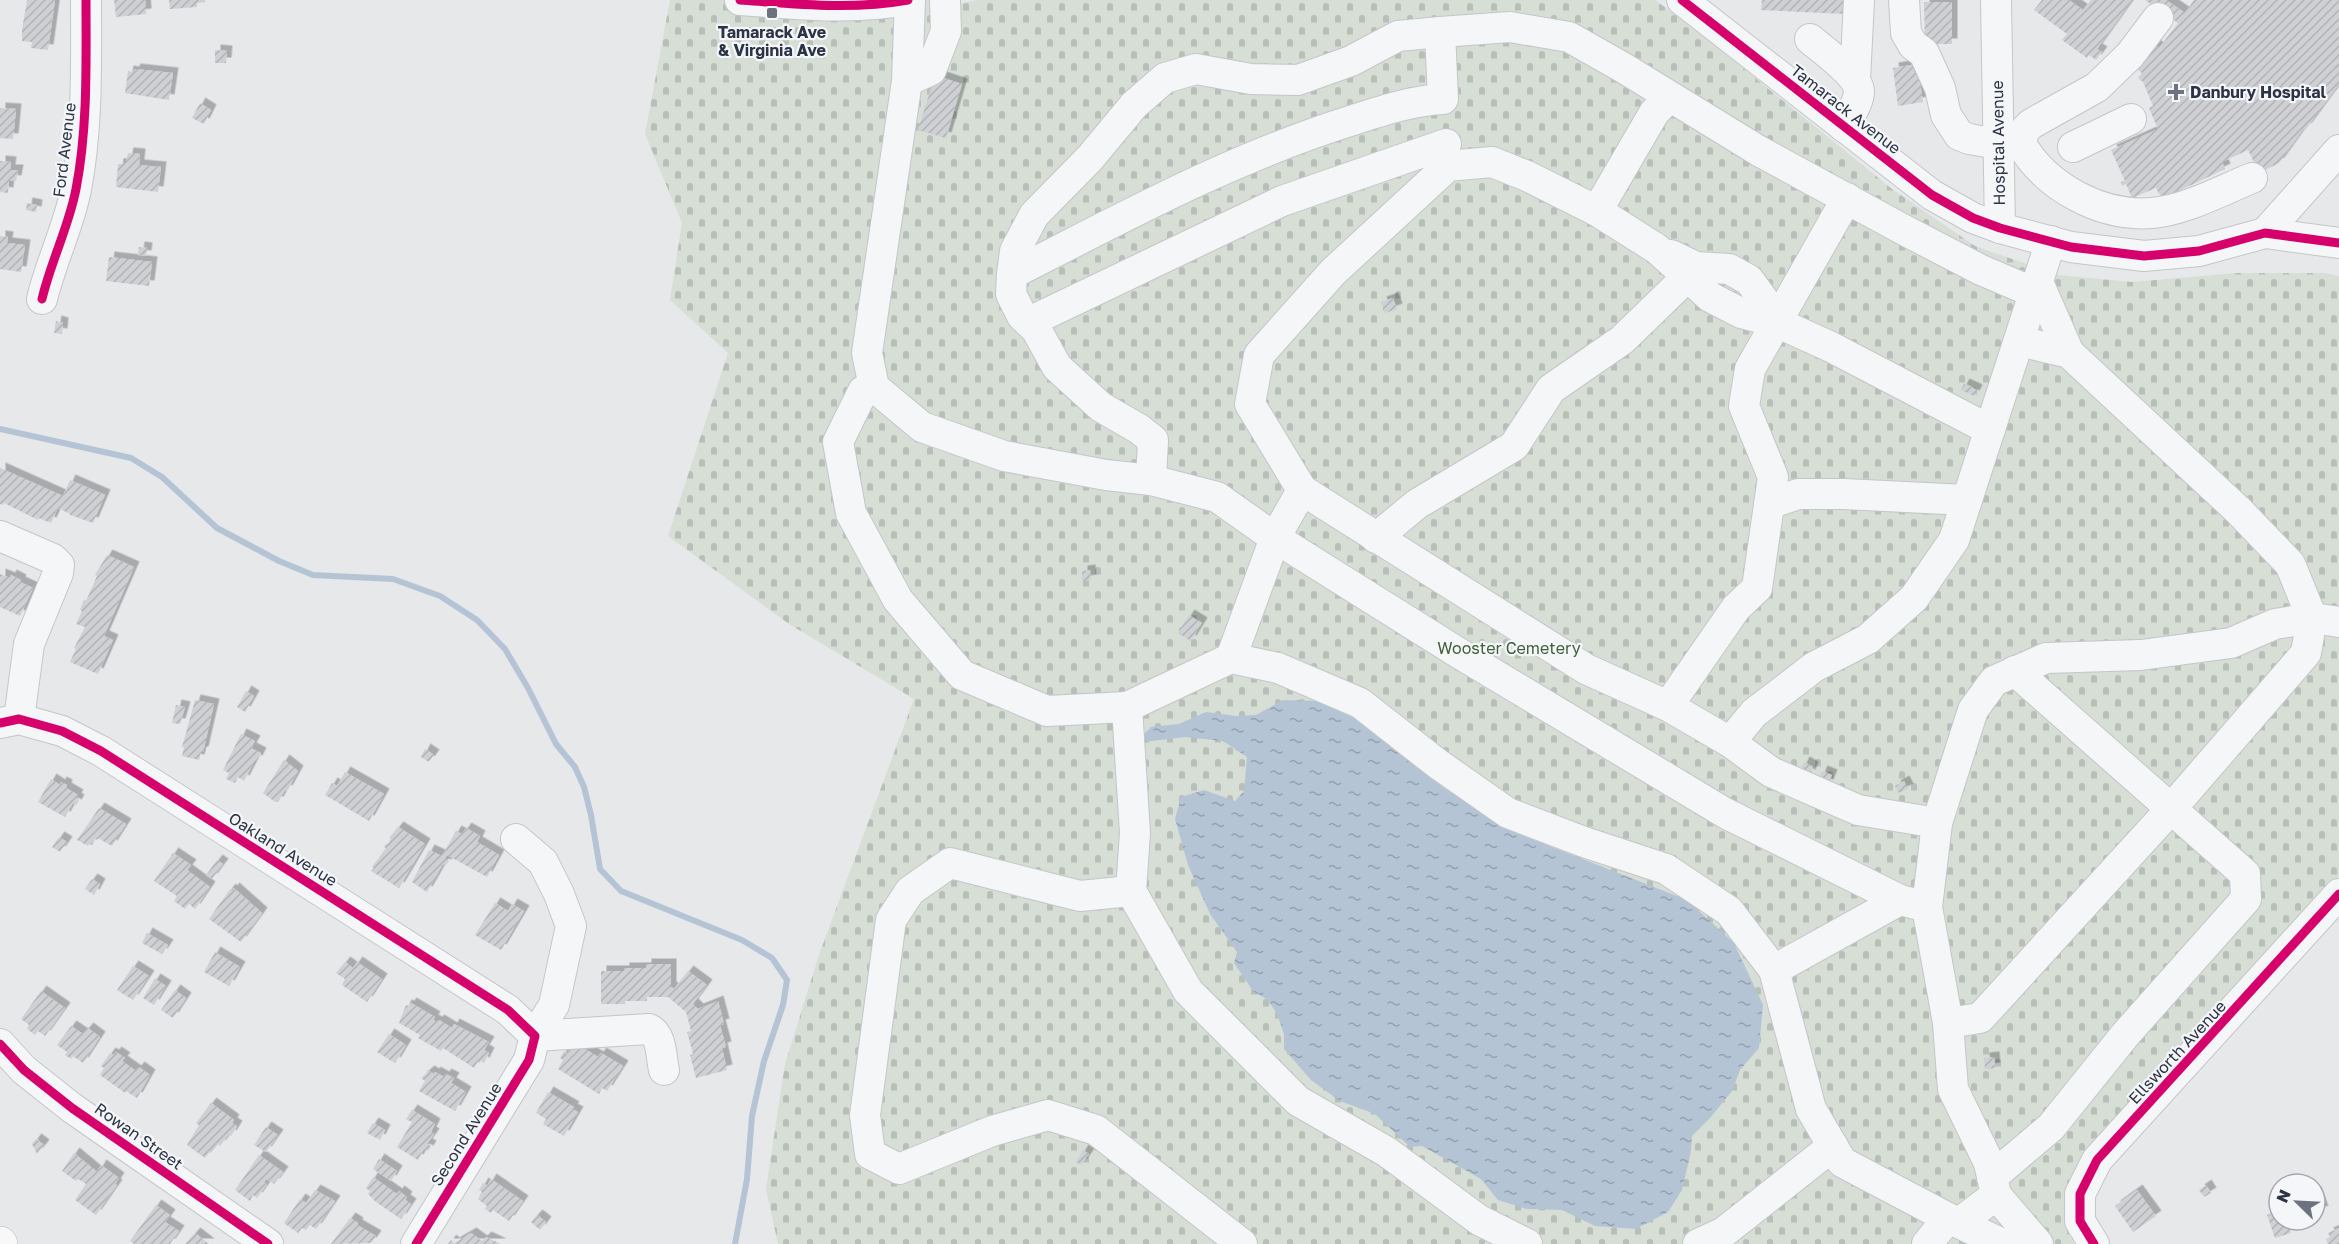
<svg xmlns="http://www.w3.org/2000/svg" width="2339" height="1244" viewBox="0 0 2339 1244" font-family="'Golos Text',sans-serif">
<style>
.cemetery{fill:url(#cemetery-stones)}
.water{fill:url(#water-ripples)}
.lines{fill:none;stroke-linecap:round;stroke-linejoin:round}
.stream{stroke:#b4c4d5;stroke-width:6}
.building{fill:url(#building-hatch);filter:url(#shadow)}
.minor-casing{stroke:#c4c6c8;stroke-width:32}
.highway-casing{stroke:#b8bbbf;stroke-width:34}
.minor{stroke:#f5f6f7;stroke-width:30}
.highway{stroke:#f8f8f8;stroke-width:33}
.cycleway-casing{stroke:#f4f6f9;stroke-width:13}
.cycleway{stroke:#d6006c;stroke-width:9}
.poi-dot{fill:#6c737f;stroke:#f4f6f9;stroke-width:2}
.labels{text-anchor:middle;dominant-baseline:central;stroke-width:4.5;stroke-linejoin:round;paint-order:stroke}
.poi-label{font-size:16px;font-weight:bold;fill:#2b3445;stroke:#f4f6f9}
.street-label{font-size:16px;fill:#2b3445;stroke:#f4f6f9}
.park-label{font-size:16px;fill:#3f6138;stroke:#f4f6f9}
</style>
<defs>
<pattern id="cemetery-stones" width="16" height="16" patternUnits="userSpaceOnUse" patternTransform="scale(1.5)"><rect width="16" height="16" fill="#d6ded6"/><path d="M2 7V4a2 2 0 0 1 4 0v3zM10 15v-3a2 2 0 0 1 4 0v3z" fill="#b8bfb9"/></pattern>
<pattern id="water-ripples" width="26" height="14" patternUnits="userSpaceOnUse" patternTransform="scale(1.5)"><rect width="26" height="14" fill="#b4c4d5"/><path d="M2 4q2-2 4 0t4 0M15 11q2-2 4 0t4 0" fill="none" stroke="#93a0af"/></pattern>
<pattern id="building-hatch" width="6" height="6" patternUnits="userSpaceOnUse" patternTransform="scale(1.5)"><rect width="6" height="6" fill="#ced0d3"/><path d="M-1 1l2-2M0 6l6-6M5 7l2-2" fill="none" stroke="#b1b3b6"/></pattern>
<filter id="shadow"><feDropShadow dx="5.5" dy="-5.5" stdDeviation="0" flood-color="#0004"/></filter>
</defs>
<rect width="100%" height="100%" fill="#e6e8ea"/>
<!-- cemetery -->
<path class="cemetery" d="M670,0H935V9L977,0H1655L1696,30L1892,189L1975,246L2058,275L2132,282L2237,273H2324L2339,276V877L2087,1156C2073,1184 2052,1215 2075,1244H778L766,1189L785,1064L820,952L914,699L789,624L668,536L728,353L670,300L682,223L645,134Z"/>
<!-- water -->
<polygon class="water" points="1283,700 1317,701 1361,721 1444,788 1534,840 1687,900 1734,943 1763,1005 1759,1048 1740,1070 1732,1091 1710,1118 1692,1136 1691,1151 1682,1190 1668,1212 1636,1229 1595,1226 1562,1210 1527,1209 1498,1200 1481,1179 1422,1146 1410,1147 1375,1114 1340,1101 1311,1080 1284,1049 1284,1034 1277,1014 1268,1000 1253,991 1234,963 1237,952 1210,914 1188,865 1175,819 1181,797 1204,790 1235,801 1244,791 1247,757 1223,741 1185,737 1144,742 1144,734 1151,727 1179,724 1206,712 1236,716 1256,715"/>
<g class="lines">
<!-- stream -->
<polyline class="stream" points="0,429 131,458 162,477 217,528 279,561 313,575 393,579 440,596 477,620 505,649 528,688 556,744 575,767 584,787 591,815 600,869 621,891 742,940 772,958 787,980 783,1005 764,1061 752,1116 747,1179 735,1244"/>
</g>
<!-- building -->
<g class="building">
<polygon points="27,0 55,0 48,50 31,48 32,42 22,41 22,30"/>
<polygon points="114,0 145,0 146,14 116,17"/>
<polygon points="169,0 205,0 205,2 197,3 197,7 170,9"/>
<polygon points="1762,0 1845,0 1844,14 1761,10"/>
<polygon points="2042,0 2069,0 2083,10 2091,0 2132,0 2097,49 2102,52 2096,60 2089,55 2087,58 2062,40 2067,34 2034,10"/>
<polygon points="2145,0 2166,0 2185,13 2194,0 2339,0 2339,84 2306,129 2304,128 2279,163 2259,173 2248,150 2222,162 2225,169 2162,199 2156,188 2132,198 2126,184 2122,186 2121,182 2125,181 2111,150 2158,129 2149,108 2153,106 2143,82 2138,78 2142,73 2133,66 2150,42 2159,48 2178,23"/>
<polygon points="1924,2 1952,2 1952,44 1925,44"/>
<polygon points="215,50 227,51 226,63 215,63"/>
<polygon points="1917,64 1923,102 1898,106 1893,68"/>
<polygon points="135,69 173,73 169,100 125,93 128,71 134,72"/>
<polygon points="935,75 962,84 946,138 918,130"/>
<polygon points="200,103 211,110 204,124 192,118"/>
<polygon points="0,108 16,109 13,139 0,138"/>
<polygon points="128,153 140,154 139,165 161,167 158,192 116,187 118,164 126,163"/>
<polygon points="0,161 11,162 10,170 18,170 16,181 9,180 8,193 0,192"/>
<polygon points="27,203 37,205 36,212 26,210"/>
<polygon points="0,236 8,237 7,243 25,245 21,272 0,269"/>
<polygon points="139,247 147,248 146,256 138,255"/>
<polygon points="109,257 152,262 149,286 106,281"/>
<polygon points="1393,298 1397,309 1385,313 1381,302"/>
<polygon points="56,321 63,323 62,334 54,333"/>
<polygon points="1964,384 1977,390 1974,396 1961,390"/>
<polygon points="0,468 63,496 70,480 105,495 93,523 70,515 70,514 58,508 51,523 38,518 38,520 4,503 3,505 0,504"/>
<polygon points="107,555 134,567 104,636 113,640 98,674 70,662 76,649 74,648 85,627 76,624 82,611 80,610 84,600 86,601 97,576 95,575"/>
<polygon points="1090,570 1091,580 1082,581 1082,571"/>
<polygon points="0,574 10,578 11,575 21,580 20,582 33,588 20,616 0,607"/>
<polygon points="1189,615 1202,623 1191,641 1178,633"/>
<polygon points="246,691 254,696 245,712 237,707"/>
<polygon points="195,700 214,704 203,752 201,752 199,760 182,756 184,747 182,747"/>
<polygon points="176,705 185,707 180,724 172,723"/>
<polygon points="241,734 255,741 251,748 261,753 257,761 255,760 244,781 238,777 235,783 226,779 229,773 223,770"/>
<polygon points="425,749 434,755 429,762 421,757"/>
<polygon points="284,760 298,771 287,791 285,790 278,802 275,802 263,793"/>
<polygon points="1804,762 1813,767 1810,775 1800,771"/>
<polygon points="1822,771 1832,775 1828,785 1818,781"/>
<polygon points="345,772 384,794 369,821 325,795 332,783 337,786"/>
<polygon points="51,779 60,785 61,782 67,785 66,788 78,795 76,798 79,800 76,805 73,803 65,817 38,802"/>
<polygon points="1904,781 1908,789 1899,793 1895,786"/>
<polygon points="99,808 126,824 112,846 96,837 92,845 89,844 88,846 77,840"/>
<polygon points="398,827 425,844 399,888 371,871 374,868 372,867 386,848 384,847 387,843 388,844 391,839 389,838"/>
<polygon points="466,828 480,836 477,842 499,855 487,877 447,855 445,859 449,861 446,865 443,864 427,892 412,882 429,850 442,856 456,831 462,834"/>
<polygon points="59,837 67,842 60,852 52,847"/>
<polygon points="173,853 191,865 187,870 210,887 195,909 189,904 185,909 174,901 177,896 154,881"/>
<polygon points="217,860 223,864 212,879 206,875"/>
<polygon points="92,879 100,884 94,895 85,889"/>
<polygon points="234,888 262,913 241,942 209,919 230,889 232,891"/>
<polygon points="495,903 508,911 512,904 524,911 501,950 475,935"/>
<polygon points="147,933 168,945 162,954 142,943"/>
<polygon points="215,952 240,967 229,986 204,972"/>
<polygon points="345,962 353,968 357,962 382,979 367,1002 342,985 345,979 336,973"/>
<polygon points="646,964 671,964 671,987 674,989 688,971 707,985 693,1004 698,1009 718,1001 724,1024 720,1025 726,1047 722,1048 727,1070 696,1078 690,1055 693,1054 687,1032 691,1031 686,1012 668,997 647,997 647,1001 625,1001 625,1004 601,1004 601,971 624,971 624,968 646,968"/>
<polygon points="133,966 149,976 133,1000 117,990"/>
<polygon points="155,979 166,986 154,1005 143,998"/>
<polygon points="175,990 186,998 173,1018 161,1010"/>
<polygon points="41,991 65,1008 45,1036 38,1031 35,1035 27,1029 29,1025 21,1019"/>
<polygon points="411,1003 435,1017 433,1020 437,1022 439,1020 452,1028 454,1024 489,1042 484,1050 489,1053 484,1063 479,1060 474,1068 443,1048 441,1051 418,1038 420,1035 399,1023 406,1005 409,1006"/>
<polygon points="71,1026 83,1034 88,1028 100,1037 83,1063 73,1056 71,1059 65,1055 67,1052 57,1045"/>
<polygon points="389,1034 406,1045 395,1063 377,1052"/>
<polygon points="574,1042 598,1057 601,1053 623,1066 607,1091 602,1088 599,1094 558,1069 563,1060 560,1058 564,1051 567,1054"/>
<polygon points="116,1052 125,1058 122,1061 136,1071 139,1067 150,1075 137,1098 126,1091 125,1093 100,1075 104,1068 101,1066 110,1053 114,1055"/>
<polygon points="1994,1057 1995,1068 1985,1069 1984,1058"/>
<polygon points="429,1071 434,1074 435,1072 444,1077 446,1074 454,1078 451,1083 466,1092 455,1111 419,1091 425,1081 421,1078"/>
<polygon points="548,1092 574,1107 572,1109 578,1112 564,1136 543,1124 546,1119 536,1113"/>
<polygon points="211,1103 234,1120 232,1123 237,1126 231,1136 229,1134 220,1146 217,1143 205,1158 187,1145 199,1125 196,1123"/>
<polygon points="412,1110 435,1124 431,1132 434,1134 427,1144 431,1146 428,1151 424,1149 418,1160 397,1147 412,1122 406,1119"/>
<polygon points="373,1123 385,1130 380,1140 367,1133"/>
<polygon points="266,1127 278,1135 266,1152 254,1145"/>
<polygon points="36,1139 44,1145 37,1154 32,1144"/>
<polygon points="1083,1150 1089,1154 1081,1165 1076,1162"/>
<polygon points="74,1153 97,1172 101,1165 119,1178 115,1184 117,1185 96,1215 75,1200 86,1184 78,1179 76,1181 62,1171"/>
<polygon points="259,1155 283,1172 274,1184 266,1179 264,1182 267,1184 257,1198 253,1195 250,1201 235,1190"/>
<polygon points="379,1159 397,1171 391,1181 373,1169"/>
<polygon points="373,1177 397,1194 399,1191 407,1197 405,1200 411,1204 401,1219 376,1202 368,1194 370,1191 366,1188"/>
<polygon points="491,1179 523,1201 509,1221 493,1210 491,1213 485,1209 487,1206 478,1199 482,1192 479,1190 483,1183 487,1186"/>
<polygon points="2206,1185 2211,1193 2204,1197 2199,1190"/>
<polygon points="315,1190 335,1201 316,1229 310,1225 306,1230 302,1228 298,1233 284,1223 300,1199 306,1203"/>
<polygon points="2137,1190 2156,1216 2133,1232 2115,1206"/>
<polygon points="2315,1191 2323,1211 2315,1214"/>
<polygon points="156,1205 170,1215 165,1222 179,1231 170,1244 134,1244 130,1241"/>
<polygon points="2279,1210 2279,1220 2286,1220 2291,1233 2275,1238 2267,1215"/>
<polygon points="537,1215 546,1222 540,1230 531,1222"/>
<polygon points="350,1218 358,1223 357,1225 376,1236 371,1243 331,1244"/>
<polygon points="2339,1228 2339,1244 2328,1244 2326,1239 2330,1237 2328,1233"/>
<polygon points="195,1233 209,1244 185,1244"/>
<polygon points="471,1233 482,1241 486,1237 501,1244 448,1244 451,1240 454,1243"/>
</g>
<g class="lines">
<!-- minor casing -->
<g class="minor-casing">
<g id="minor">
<path d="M740,0C796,4 852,10 908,0"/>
<polyline points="910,0 907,81 867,353 874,387 922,427 1004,456 1106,475 1151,480"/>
<polyline points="1682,0 1932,195 1973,218 2000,228 2071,247 2144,256 2199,251 2265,233 2339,243"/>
<polyline points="1904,0 1906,33 1913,45 1924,53 1940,88 1946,115 1959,135 1969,139 1998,144 2017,143"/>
<polyline points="1996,0 2000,228"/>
<polyline points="1440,32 1510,27 1569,37 1622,67 1759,151 1904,230 1981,270 2021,287 2035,290"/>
<path d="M1810,39C1823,50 1858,75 1859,91C1859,103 1849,116 1844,127"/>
<polyline points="1855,80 1859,0"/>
<polyline points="907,81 931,70 946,31 945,0"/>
<path d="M2020,142C2045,187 2101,217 2152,213C2186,210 2220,191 2252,178"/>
<polyline points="2020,142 2025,130 2031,124 2097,87 2130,55 2158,18"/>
<polyline points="2073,147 2131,119"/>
<polyline points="1597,211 1654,113 1669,97"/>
<polyline points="2265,233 2339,150"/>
<polyline points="1671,255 1696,267 1729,269 1749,280 1765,302 1776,322 1831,347 1990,430"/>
<path d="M1012,274C1122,218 1232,158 1350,121C1381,111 1410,101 1443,99L1440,32L1398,36L1351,61L1298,80L1251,79L1196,69L1165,78L1134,105L1090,158L1034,215L1015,251L1012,274L1011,294L1022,316L1036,329L1057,367L1101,407L1139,429L1153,440L1151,480L1217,497L1275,538L1457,652L1725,813L1900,900L1927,907"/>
<polyline points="2038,282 2069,353"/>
<path d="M42,299C51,261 69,226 76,189C88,127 86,62 86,0"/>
<polyline points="1029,322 1282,201 1446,144"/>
<polyline points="874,387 863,391 838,442 851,513 898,600 962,675 1047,711 1127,707"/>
<polyline points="1302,490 1250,404 1259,355 1333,272 1448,166 1492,162 1527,176 1597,211 1657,249 1710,297 1741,313 1776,322"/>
<polyline points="1769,504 1798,494 1844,494 1967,500"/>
<polyline points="0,536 53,559 59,565 58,573 29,644 19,719"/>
<polyline points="1376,538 1417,504 1514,446 1551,389 1622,340 1688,276"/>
<polyline points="1231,658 1275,538 1302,490 1586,669 1668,706 1730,742 1754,713 1814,667 1868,639 1914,598 1954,540 2051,241"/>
<polyline points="1668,706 1736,608 1757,588 1773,477 1744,406 1750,369 1847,198"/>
<polyline points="0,723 19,719 62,731 101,751 508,1010 535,1036"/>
<polyline points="1730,742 1771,772 1858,810 1937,823"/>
<polyline points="1131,891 1188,991 1298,1101 1387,1152 1479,1220 1527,1244"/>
<polyline points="1774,970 1900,900"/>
<polyline points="1948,1023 1980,1018 2171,809 2306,653 2312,618 2290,564 2239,511 2069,353 2019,341"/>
<path d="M535,1036L649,1029C662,1035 661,1057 664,1070"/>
<polyline points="0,1044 24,1070 72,1108 268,1244"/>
<polyline points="1992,1177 2051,1127 2125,1035 2246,899 2245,874 2015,671"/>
<polyline points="1996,1195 2038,1244"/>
<polyline points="1959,1223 1996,1195 1989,1163 1953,1089 1948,1023 1927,907 1937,823 1973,710 1994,681 2046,658 2141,655 2231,643 2275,624 2312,618 2339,622"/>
<polyline points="416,1244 529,1060 535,1036 554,1005 571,926 559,894 543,862 516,839"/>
<polyline points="1242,1244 1096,1130 1048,1115 992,1131 899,1169 870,1154 865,1115 891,920 910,891 950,863 1080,896 1131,891 1135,833 1127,707 1231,658 1278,668 1360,703 1438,764 1508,813 1584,842 1666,869 1729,911 1774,970 1811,1109 1842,1162 1948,1218 2003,1244"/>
<polyline points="1698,1244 1724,1232 1833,1146"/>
<polyline points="1927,1244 1948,1218"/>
<polyline points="2094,1244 2080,1221 2080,1194 2097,1160 2339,894"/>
</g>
</g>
<!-- highway casing -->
<g class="highway-casing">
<polyline id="highway" points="0,1243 1,1244"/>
</g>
<!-- minor -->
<use href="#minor" class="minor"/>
<!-- highway -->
<use href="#highway" class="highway"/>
<!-- cycleway casing -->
<g class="cycleway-casing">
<g id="cycleway">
<path d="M740,0C796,4 852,10 908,0"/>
<polyline points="1682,0 1932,195 1973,218 2000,228 2071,247 2144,256 2199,251 2265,233 2339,243"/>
<path d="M42,299C51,261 69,226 76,189C88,127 86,62 86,0"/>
<polyline points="0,723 19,719 62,731 101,751 508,1010 535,1036 529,1060 416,1244"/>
<polyline points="0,1044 24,1070 72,1108 268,1244"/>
<polyline points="2094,1244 2080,1221 2080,1194 2097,1160 2339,894"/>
</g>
</g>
<!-- cycleway -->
<use href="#cycleway" class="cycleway"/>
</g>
<!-- markers -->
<g class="poi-dot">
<rect x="766" y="7" width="12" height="12" rx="3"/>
<path d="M2173 83h6v6h6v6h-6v6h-6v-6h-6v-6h6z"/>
</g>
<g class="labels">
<!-- poi labels -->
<g class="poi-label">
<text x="772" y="32">Tamarack Ave<tspan x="772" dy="18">&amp; Virginia Ave</tspan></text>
<text x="2190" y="92" text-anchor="start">Danbury Hospital</text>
</g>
<!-- street labels -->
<g class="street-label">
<text transform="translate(1846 109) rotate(38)">Tamarack Avenue</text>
<text transform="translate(1998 143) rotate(-91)">Hospital Avenue</text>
<text transform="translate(64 150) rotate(-83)">Ford Avenue</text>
<text transform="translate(283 849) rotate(32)">Oakland Avenue</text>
<text transform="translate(2177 1052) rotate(-47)">Ellsworth Avenue</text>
<text transform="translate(466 1134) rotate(-58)">Second Avenue</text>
<text transform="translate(139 1136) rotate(35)">Rowan Street</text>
</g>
<!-- park labels -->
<g class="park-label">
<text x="1509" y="648">Wooster Cemetery</text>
</g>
</g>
<!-- north arrow -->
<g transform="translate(2297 1202) rotate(294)"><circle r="28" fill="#f4f6f9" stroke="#a4a8b1" stroke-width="1.5"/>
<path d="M0-4.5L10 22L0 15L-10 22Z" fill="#6c737f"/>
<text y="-9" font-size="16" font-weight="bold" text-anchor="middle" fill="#2b3445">N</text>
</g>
</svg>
